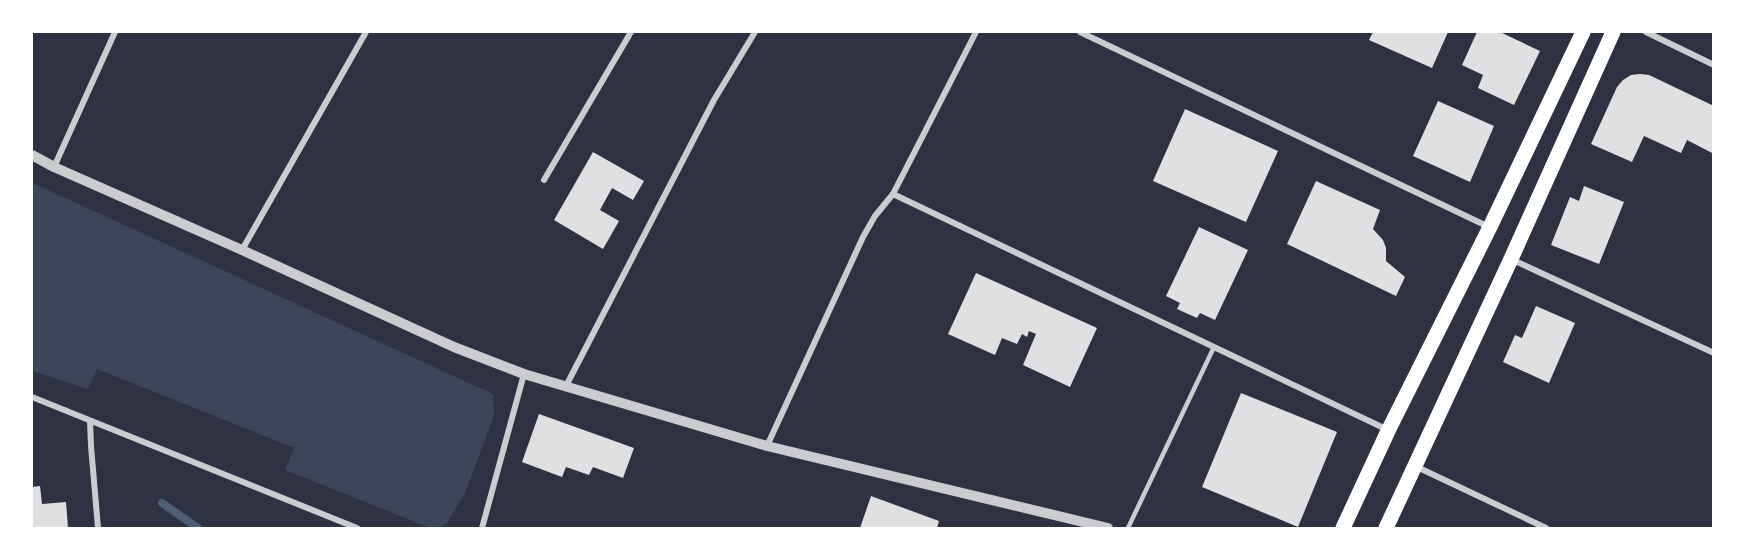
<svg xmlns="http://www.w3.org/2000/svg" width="1745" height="560" viewBox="0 0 1745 560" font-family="'PT Sans',sans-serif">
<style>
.green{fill:#3c4559}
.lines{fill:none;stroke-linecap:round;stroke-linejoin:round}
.stream{stroke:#4f5d75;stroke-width:8}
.building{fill:#e0e0e3}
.service{stroke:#caccd0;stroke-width:4.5}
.minor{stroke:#caccd0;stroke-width:6}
.tertiary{stroke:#caccd0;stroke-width:10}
.primary{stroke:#fff;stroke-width:15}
</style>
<rect width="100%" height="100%" fill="#2d3142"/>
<!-- green -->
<polygon class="green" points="35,184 493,394 494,416 465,493 447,523 439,528 430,528 285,470 294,448 97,369 88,389 32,371 32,186"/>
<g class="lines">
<!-- stream -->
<polyline class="stream" points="162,503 198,528"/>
</g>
<!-- building -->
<g class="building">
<polygon points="1373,32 1448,32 1432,68 1369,40"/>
<polygon points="1477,32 1500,32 1540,51 1514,105 1478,88 1483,75 1462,65"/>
<polygon points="1640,74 1649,75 1714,106 1714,154 1687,140 1681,153 1644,136 1632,162 1591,144 1617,87 1623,80 1631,75"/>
<polygon points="1438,101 1494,126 1470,182 1413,156"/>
<polygon points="1185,109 1278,151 1246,222 1153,181"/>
<polygon points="593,152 644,181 633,200 612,188 600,210 619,221 603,249 554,220"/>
<polygon points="1316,181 1380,210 1373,229 1383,240 1386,248 1386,261 1405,277 1396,296 1287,244"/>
<polygon points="1584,186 1624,202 1599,264 1551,245 1570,197 1579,201"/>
<polygon points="1199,227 1248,250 1215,320 1200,313 1197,318 1177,309 1180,303 1166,296"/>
<polygon points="976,273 1097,328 1070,387 1023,365 1036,334 1029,331 1027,337 1022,334 1017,344 1002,338 995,355 948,334"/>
<polygon points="1536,306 1575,323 1549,383 1503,362 1515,335 1522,338"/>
<polygon points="1241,393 1337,432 1298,527 1202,487"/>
<polygon points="539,414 634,448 623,478 593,467 589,475 566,467 562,477 522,462"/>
<polygon points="40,486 42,504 66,502 68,528 32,528 32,487"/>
<polygon points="871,496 939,521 937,528 860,528"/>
</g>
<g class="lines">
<!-- service -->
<polyline class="service" points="1128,528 1214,347"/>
<!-- minor -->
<g class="minor">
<polyline points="1080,32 1489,227"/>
<polyline points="1646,32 1714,65"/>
<polyline points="54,167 115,32"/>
<polyline points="544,180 631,32"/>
<polyline points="893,194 1388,430"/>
<polyline points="242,250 366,32"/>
<polyline points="1513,260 1714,353"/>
<polyline points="566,386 714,100 755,32"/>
<polyline points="32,397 357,528"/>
<polyline points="90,421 91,446 98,528"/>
<polyline points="767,446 863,237 875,216 893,194 976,32"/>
<polyline points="1417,467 1546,528"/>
<polyline points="482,528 524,374"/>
</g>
<!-- tertiary -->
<polyline class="tertiary" points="32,155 54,167 242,250 454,347 524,374 767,446 1108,528"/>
<!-- primary -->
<g class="primary">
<polyline points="1343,528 1388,431 1490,227 1583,32"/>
<polyline points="1386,528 1511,259 1613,32"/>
</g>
</g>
<!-- border -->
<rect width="1745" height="560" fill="none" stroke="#ffffff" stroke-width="66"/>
</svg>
